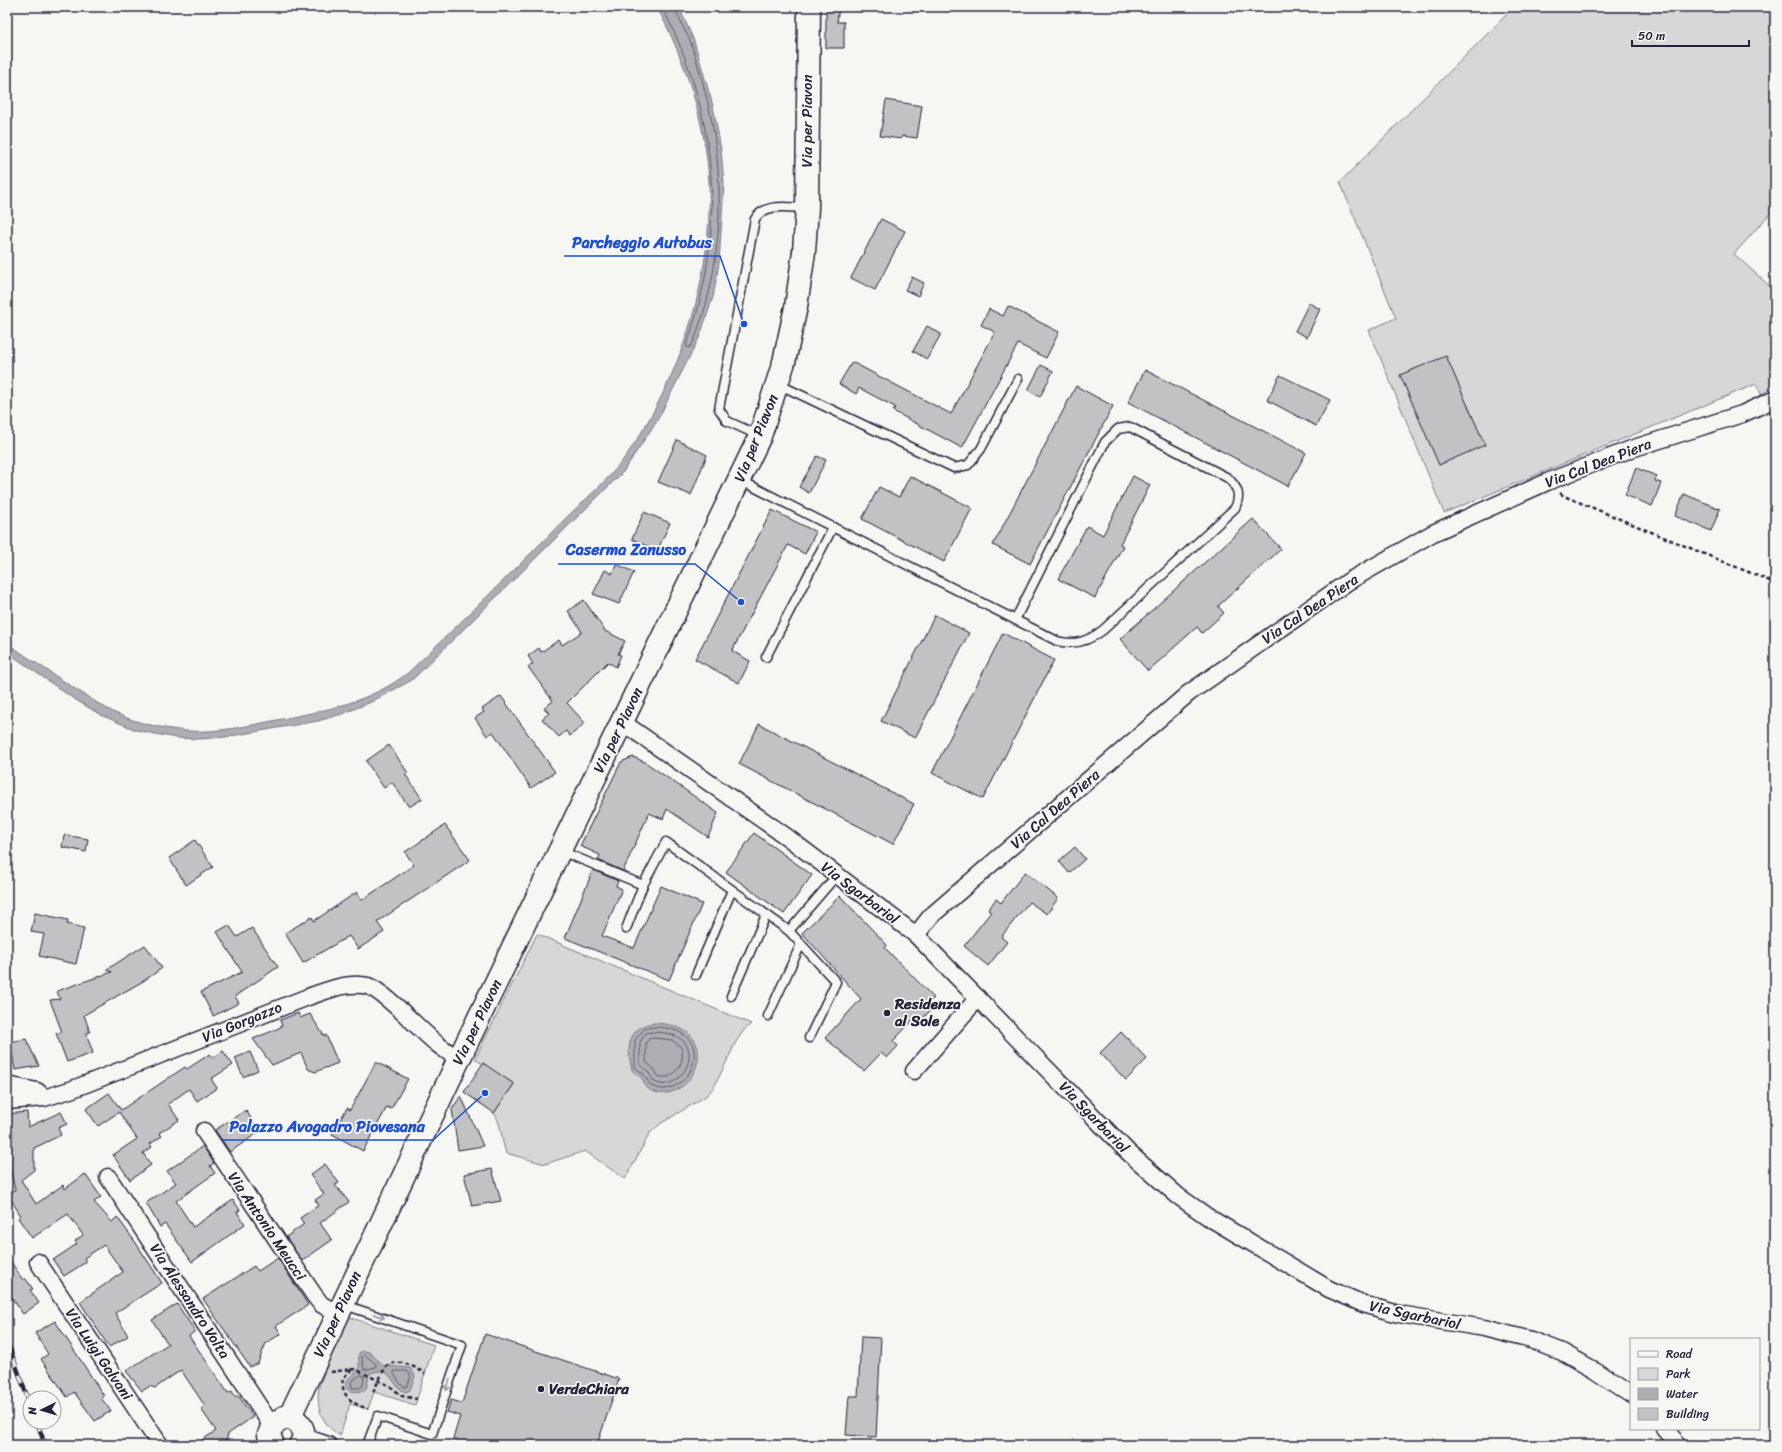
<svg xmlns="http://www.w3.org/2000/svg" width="1782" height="1452" viewBox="0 0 1782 1452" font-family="Sriracha,sans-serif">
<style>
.green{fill:#d7d7d7;stroke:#7c7c89}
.water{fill:#adadb3;stroke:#757583}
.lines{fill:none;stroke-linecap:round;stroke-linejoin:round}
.shore{stroke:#5a5a6b;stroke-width:1}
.building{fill:#c2c2c4;stroke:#22223b}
.lane-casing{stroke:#22223b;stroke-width:11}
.street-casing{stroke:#22223b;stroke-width:19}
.secondary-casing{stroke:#22223b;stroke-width:25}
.path{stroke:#22223b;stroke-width:2.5;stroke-dasharray:4 3;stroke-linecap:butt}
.lane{stroke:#f6f6f2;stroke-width:8}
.street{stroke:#f6f6f2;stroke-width:16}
.secondary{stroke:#f6f6f2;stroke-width:22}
.rail-casing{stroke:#22223b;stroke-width:4.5}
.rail{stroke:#f6f6f2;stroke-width:3;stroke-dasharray:9;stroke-linecap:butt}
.oneway{stroke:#9797a0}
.poi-dot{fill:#22223b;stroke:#f6f6f2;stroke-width:1.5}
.labels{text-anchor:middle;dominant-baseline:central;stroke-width:3.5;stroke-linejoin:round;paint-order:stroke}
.street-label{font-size:15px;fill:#22223b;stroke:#f6f6f2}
.poi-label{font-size:15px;font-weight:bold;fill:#22223b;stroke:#f6f6f2;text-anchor:start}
.leader{fill:none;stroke:#1d4ed8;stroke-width:1.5}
.callout-dot{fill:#1d4ed8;stroke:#f6f6f2;stroke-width:1.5}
.callout-label{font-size:16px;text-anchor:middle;font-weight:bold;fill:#1d4ed8;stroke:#f6f6f2;stroke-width:3.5;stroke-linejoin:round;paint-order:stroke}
</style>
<rect width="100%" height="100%" fill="#f6f6f2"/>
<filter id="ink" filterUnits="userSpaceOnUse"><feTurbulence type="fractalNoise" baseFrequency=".025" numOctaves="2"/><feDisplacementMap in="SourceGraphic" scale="8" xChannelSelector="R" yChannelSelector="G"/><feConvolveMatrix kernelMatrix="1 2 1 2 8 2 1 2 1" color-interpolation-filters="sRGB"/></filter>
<g filter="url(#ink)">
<!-- green -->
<g class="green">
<polygon points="1514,7 1775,7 1775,208 1734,254 1775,291 1775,387 1761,394 1756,384 1444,513 1369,330 1396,318 1340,182"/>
<path d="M537,934L751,1024L745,1029L737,1040L714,1087L706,1096L660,1124L650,1133L625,1179L585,1151L545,1164L506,1153C501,1140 502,1124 494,1113L514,1084L475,1059Z"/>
<path d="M346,1316L434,1345L415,1405L374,1392L368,1409L350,1404L340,1436C321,1423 316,1408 319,1386Z"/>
</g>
<!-- water -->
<g class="water">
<path d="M657,7H679L694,41L713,106L721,150L724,183L719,263L713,297L700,336L658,419L623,472L412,680L371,702L342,714L318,721L225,737L200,739L176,738L136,730L101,715L71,697L7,652V643C30,659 54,675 77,690C93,700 110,712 127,718C146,725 167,729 187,731C217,733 248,726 277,720C323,711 372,702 409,672C461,622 513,572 563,521C583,501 610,479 626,456C681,378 713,278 709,183C706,122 685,60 657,7Z"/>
<path d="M654,1023C734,1026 689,1111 650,1090C646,1088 645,1084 643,1080C640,1076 635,1073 632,1070C626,1047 628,1027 654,1023Z"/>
<path d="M364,1351L369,1352L384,1366L410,1368L415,1376L410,1390L406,1392C390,1387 393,1363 369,1374L367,1386L365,1390C358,1393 341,1393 347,1381C350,1375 356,1374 359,1369V1353Z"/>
</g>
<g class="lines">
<!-- shore -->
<g class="shore">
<path d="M662,7C718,114 728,231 686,346L689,348C696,341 698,327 702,318C723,253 724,174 709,108C704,86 698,64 691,43C687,32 677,19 676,7"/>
<path d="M654,1027C725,1028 688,1102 654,1087C648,1085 648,1079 644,1075C642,1072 638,1070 635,1067V1040L644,1029Z"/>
<path d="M655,1032C716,1034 682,1094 657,1083C652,1081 652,1077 649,1073C647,1070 643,1068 640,1065V1042L646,1033Z"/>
<path d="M655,1038L672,1040L681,1047C685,1060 680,1070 668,1077H659L653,1068L646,1062V1043L649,1039Z"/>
<polygon points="365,1355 376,1364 376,1367 364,1370 362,1357"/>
<polygon points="395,1371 407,1371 410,1374 410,1380 406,1387 402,1386 394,1374"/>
<polygon points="361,1375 364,1376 363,1386 359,1388 352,1388 351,1382"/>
</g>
</g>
<!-- building -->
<g class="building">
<polygon points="826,7 839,7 837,22 844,22 844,48 826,48"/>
<polygon points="886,100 922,106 917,138 902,136 901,139 880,136"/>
<polygon points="881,219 905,231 875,290 851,278"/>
<polygon points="912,277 924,283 918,296 905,290"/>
<polygon points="1309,303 1320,309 1307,337 1295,331"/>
<polygon points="1008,306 1059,332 1046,358 1018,344 962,448 893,411 895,407 859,388 856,394 839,384 852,362 951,414 995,332 981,325 989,309 1003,316"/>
<polygon points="927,326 941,334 927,359 913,351"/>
<polygon points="1446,356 1485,445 1439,465 1400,375"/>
<polygon points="1041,365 1053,371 1040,397 1028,390"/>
<polygon points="1145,370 1306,453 1288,486 1128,402"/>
<polygon points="1280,375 1330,400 1316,426 1267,400"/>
<polygon points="1076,386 1113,406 1030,564 993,545"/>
<polygon points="677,440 707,455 691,495 658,482"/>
<polygon points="817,456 826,460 809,493 799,487"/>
<polygon points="1636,468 1657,476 1655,481 1661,483 1652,506 1625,495"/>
<polygon points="910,476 972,508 944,562 862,519 879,487 899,497"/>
<polygon points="1133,476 1150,485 1120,544 1123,546 1095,598 1058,579 1087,526 1103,535"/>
<polygon points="1684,494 1720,509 1711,531 1675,516"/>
<polygon points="772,510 816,532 805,554 788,545 732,651 750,661 739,683 695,659"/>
<polygon points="644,512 670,523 657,551 632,539"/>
<polygon points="1253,519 1281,549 1218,606 1224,613 1202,633 1197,627 1148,671 1120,639"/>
<polygon points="616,564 634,572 619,604 593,594 605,570 612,574"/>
<polygon points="584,600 605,631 625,641 618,654 621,655 616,667 608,662 567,703 585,723 570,736 566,731 559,737 542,719 549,713 544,708 553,701 528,667 533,664 528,656 539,648 541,652 559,640 562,645 582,632 568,611"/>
<polygon points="935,615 969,633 915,738 881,721"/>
<polygon points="1003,633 1054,660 983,799 932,773"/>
<polygon points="501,696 555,772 531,788 493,732 487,736 475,718 484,712 482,709"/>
<polygon points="759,724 914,804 893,844 739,764"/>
<polygon points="389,745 408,773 405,774 422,799 409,807 392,782 384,788 366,761"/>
<polygon points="633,757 645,762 718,813 708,837 667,809 663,819 649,813 623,871 598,860 600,855 580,846 621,762"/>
<polygon points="445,825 470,860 377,922 384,932 358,949 349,936 303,963 285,933 312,917 314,921 357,892 362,900 414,865 405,852"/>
<polygon points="754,833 812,875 784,914 726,872"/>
<polygon points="64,835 88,839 86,852 62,847"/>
<polygon points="195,840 213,867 186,885 169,858"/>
<polygon points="1075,847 1085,859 1069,873 1059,861"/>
<polygon points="593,870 618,881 616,886 622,889 602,936 634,948 661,886 702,904 669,980 565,938"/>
<polygon points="1025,872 1058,898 1047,914 1029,902 1001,937 1007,942 988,966 964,946 991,912 988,910 996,899 1001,903"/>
<polygon points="840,896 887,945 885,948 934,998 926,1005 931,1010 920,1021 916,1017 893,1041 898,1046 887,1058 881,1053 864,1071 825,1038 861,999 802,933"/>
<polygon points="35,913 68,920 67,924 84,928 76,964 39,956 44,934 31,932"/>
<polygon points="229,925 237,937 252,928 278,967 235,996 239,1003 213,1016 201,992 242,972 217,932"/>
<polygon points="145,945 162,968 145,980 84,1015 90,1032 86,1033 93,1053 67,1062 56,1033 62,1032 50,1000 60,999 57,991 112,972 106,970"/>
<polygon points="298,1013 300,1018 310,1014 324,1036 326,1035 338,1063 315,1072 308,1069 301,1053 272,1065 253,1039 277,1029 282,1026 280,1020"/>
<polygon points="1121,1032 1147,1059 1126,1080 1100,1053"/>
<polygon points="26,1039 39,1066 15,1070 10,1042"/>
<polygon points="223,1051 233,1065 211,1079 217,1088 197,1101 189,1089 168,1104 179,1120 159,1133 162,1136 150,1144 152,1147 143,1153 151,1165 130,1180 113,1155 137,1139 119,1112 98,1126 86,1109 109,1093 121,1110 185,1067 187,1069 210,1054 213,1058"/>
<polygon points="250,1052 258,1070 243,1077 235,1058"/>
<polygon points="376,1062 408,1079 391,1109 387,1107 363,1151 332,1134 347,1108 350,1110"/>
<polygon points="483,1063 514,1084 494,1113 464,1092"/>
<polygon points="461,1096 483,1146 458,1150 452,1109"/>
<polygon points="246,1110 259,1132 230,1152 215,1130"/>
<polygon points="27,1112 28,1127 61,1112 67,1124 58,1128 61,1135 34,1148 34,1170 21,1180 36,1204 63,1185 65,1189 85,1174 101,1197 94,1202 112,1222 117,1217 136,1243 162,1283 115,1313 128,1336 109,1347 80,1302 123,1272 104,1245 84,1258 86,1262 64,1276 53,1260 77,1244 75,1241 83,1235 68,1214 32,1238 18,1218 21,1216 8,1195 15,1190 8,1159 7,1114"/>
<polygon points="203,1146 214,1163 210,1166 215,1173 176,1201 193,1227 233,1200 240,1210 237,1212 245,1224 192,1262 165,1224 160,1227 146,1203 176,1183 167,1171"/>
<polygon points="325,1164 339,1183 335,1185 349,1202 320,1223 332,1240 302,1261 286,1237 304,1224 300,1218 319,1205 315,1200 324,1194 310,1175"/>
<polygon points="492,1169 501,1201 472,1206 464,1174"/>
<polygon points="7,1256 23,1280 25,1278 33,1289 30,1290 39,1303 23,1314 7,1291"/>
<polygon points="278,1258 308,1305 276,1326 281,1334 266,1343 258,1363 250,1367 203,1299 254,1266 258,1271"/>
<polygon points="177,1304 195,1331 189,1336 228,1393 232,1391 235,1397 238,1395 253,1417 228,1434 225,1445 194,1445 216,1431 201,1409 205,1406 181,1370 155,1388 150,1386 142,1391 126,1371 168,1344 152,1320"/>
<polygon points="55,1321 104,1396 101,1398 111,1411 95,1421 74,1392 67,1397 41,1359 48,1354 35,1333"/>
<polygon points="485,1334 619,1379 597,1445 451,1445 460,1416 447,1412 451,1400 462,1403"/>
<polygon points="861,1337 881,1338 876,1437 846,1435 849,1396 858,1396"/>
</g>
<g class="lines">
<!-- lane casing -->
<g class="lane-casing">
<g id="lane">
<polyline points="778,384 954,468 968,465 981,449 1018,379"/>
<path d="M758,435L727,421L719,409L755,219C765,202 789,208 806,208"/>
<path d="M740,480L1057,641C1075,646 1089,641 1103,630L1235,508C1241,495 1238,488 1228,478L1130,427L1118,429L1105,442L1015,620"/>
<polyline points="766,657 833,527"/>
<polyline points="561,851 643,885 626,929"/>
<polyline points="643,885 666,842 789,931 836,982 809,1038"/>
<polyline points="789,931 837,875"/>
<polyline points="696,975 732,890"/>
<polyline points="731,996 766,915"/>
<polyline points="768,1016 801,944"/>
<polyline points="345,1305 462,1345 432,1434 378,1416 367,1445"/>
</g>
</g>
<!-- street casing -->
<g class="street-casing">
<g id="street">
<polyline points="622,722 787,837 916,935 1129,1153 1178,1196 1208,1217 1329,1289 1366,1305 1399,1314 1484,1328 1531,1340 1562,1352 1594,1370 1631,1395"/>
<polyline points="916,935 931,916 1189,693 1349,581 1433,533 1547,482 1631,449 1742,414 1775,399"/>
<polyline points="914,1071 978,998"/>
<polyline points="7,1085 37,1091 44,1097"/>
<path d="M7,1101L44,1098L73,1089L308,997C326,991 348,981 368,986C385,992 420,1030 436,1043C443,1049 451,1054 459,1059"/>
<polyline points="204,1131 314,1295 321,1304 337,1314"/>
<polyline points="108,1177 272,1426"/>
<polyline points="38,1262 160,1445"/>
<polyline points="1664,1429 1678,1445"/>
<polyline points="304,1437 328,1445"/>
</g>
</g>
<!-- secondary casing -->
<g class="secondary-casing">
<g id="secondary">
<polyline points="289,1418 459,1059 760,436 784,362 796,307 804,252 807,208 809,7"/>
<path d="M273,1445L269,1435L272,1426L284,1417C299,1418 309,1431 300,1445"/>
</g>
</g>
<!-- path -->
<g class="path">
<polyline points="1560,493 1564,496 1775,583"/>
<path d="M352,1369L343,1378C340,1396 353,1404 368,1409"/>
<polyline points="331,1372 353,1369 359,1371 390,1386 402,1396 417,1399"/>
<path d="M373,1392L386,1366C399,1358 414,1366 425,1374"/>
</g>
<!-- lane -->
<use href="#lane" class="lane"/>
<!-- street -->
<use href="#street" class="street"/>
<!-- secondary -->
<use href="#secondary" class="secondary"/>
<!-- rail casing -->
<g class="rail-casing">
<g id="rail">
<polyline points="7,1341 30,1404"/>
<polyline points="37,1422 45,1445"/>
</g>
</g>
<!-- rail -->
<use href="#rail" class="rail"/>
</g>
<!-- one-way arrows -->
<defs><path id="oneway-shaft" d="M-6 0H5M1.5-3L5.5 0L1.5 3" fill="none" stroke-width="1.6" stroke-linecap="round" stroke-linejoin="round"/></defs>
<g class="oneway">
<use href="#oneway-shaft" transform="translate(379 1316) rotate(19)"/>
<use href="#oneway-shaft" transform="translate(448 1385) rotate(108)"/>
</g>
</g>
<!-- markers -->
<g class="poi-dot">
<circle cx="887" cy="1013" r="4"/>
<circle cx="541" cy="1389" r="4"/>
</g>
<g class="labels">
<!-- street labels -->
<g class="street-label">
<text transform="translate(807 121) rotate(-90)">Via per Piavon</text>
<text transform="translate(756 438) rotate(-68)">Via per Piavon</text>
<text transform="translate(1598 463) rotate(-21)">Via Cal Dea Piera</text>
<text transform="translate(1310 609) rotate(-34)">Via Cal Dea Piera</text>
<text transform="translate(618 730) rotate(-64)">Via per Piavon</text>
<text transform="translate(1055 809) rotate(-41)">Via Cal Dea Piera</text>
<text transform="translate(860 893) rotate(37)">Via Sgarbariol</text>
<text transform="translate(242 1022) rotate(-22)">Via Gorgazzo</text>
<text transform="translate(477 1022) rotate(-64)">Via per Piavon</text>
<text transform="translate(1094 1117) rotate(46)">Via Sgarbariol</text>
<text transform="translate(267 1226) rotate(56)">Via Antonio Meucci</text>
<text transform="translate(190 1301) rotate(57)">Via Alessandro Volta</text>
<text transform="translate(337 1314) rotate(-65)">Via per Piavon</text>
<text transform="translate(1415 1315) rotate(12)">Via Sgarbariol</text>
<text transform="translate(99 1354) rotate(56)">Via Luigi Galvani</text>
</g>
<!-- poi labels -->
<g class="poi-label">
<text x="895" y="1004">Residenza<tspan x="895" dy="17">al Sole</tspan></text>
<text x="549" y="1389">VerdeChiara</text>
</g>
</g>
<!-- callouts -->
<path class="leader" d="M744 324L720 256H564M741 602L695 564H558M485 1093L433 1140H221"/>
<g class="callout-dot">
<circle cx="744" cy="324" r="4"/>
<circle cx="741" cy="602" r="4"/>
<circle cx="485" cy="1093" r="4"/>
</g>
<g class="callout-label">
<text x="642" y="248">Parcheggio Autobus</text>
<text x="626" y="555">Caserma Zanusso</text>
<text x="327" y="1132">Palazzo Avogadro Piovesana</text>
</g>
<!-- margin -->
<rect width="1782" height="1452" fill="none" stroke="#f6f6f2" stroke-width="24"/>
<rect x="12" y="12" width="1758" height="1428" fill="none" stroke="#22223b" stroke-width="1.5" filter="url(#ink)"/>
<!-- legend -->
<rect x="1630" y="1338" width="130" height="92" fill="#f6f6f2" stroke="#a1a1a9"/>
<rect x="1638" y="1351" width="20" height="6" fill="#f6f6f2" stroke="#a1a1a9"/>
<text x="1666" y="1358" font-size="12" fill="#22223b">Road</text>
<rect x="1638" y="1368" width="20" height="12" fill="#d7d7d7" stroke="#a1a1a9"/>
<text x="1666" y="1378" font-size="12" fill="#22223b">Park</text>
<rect x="1638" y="1388" width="20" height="12" fill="#adadb3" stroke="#a1a1a9"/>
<text x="1666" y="1398" font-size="12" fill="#22223b">Water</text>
<rect x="1638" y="1408" width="20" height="12" fill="#c2c2c4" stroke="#a1a1a9"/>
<text x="1666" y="1418" font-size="12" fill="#22223b">Building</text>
<!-- north arrow -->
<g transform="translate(42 1410) rotate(265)"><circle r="19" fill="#f6f6f2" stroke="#a1a1a9"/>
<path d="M0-3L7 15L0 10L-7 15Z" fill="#22223b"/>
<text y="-6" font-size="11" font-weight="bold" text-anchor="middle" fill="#22223b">N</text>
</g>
<!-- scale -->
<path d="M1632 40v6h117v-6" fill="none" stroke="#22223b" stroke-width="2"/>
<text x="1638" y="40" font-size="12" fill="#22223b" stroke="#f6f6f2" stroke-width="3" paint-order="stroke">50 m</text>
</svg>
